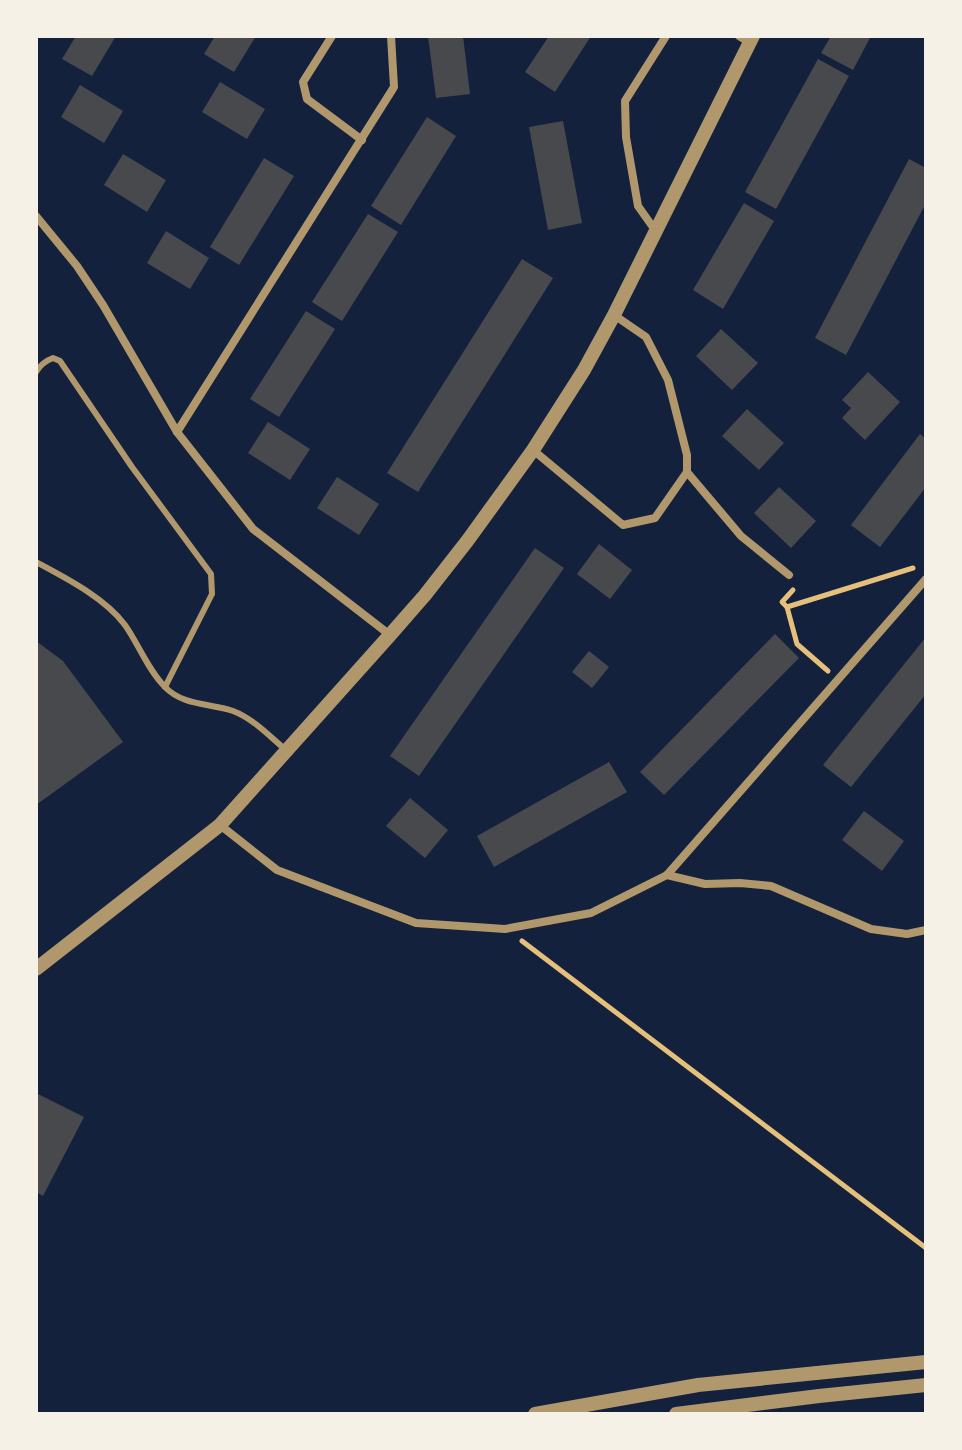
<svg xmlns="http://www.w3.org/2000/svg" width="962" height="1450" viewBox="0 0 962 1450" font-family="Mulish,sans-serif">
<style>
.building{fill:#48494c}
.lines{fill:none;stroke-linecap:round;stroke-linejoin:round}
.path{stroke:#e5c07b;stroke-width:5}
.service{stroke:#b1986c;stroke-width:6}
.minor{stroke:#b1986c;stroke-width:8}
.tertiary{stroke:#b1986c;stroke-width:14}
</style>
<rect width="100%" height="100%" fill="#14213d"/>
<!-- building -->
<g class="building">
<polygon points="76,36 116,36 92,76 62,59"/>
<polygon points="215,36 256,36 234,72 204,54"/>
<polygon points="428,36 463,36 470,94 436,98"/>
<polygon points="549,36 591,36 555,92 525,72"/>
<polygon points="831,36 871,36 853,70 821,53"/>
<polygon points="818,59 849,76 776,209 745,192"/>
<polygon points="220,82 265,109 247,139 202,112"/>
<polygon points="80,85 123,111 104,143 61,117"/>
<polygon points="427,117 456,136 401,225 371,206"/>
<polygon points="563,121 582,223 548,230 529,127"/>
<polygon points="123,154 166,180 147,212 104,185"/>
<polygon points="264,158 294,176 239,265 210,247"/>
<polygon points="909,159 926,168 926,203 846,355 815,338"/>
<polygon points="744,203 774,221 723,309 693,290"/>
<polygon points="368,214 398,232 342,321 312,302"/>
<polygon points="166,231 209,258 190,289 147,263"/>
<polygon points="522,259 553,278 418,492 387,473"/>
<polygon points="306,311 335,329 279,417 250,399"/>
<polygon points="721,329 758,363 732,390 696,356"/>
<polygon points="868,372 900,402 865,440 842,418 851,408 842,400"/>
<polygon points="747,409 784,443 759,470 722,436"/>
<polygon points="268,422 310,449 290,480 248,453"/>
<polygon points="920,434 926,439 926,487 880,547 851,525"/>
<polygon points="337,477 379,504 359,535 317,508"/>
<polygon points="779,487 816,521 791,548 754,513"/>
<polygon points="599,544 632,570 610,599 577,574"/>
<polygon points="535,548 564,568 419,776 390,756"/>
<polygon points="775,634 799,658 664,795 640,772"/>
<polygon points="926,637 926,694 851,787 823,765"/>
<polygon points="36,641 63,661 123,742 36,805"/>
<polygon points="589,651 609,667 592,688 572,672"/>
<polygon points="609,762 627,792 494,867 477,836"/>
<polygon points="410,798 448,830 425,858 386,826"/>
<polygon points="864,811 904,841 882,871 842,840"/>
<polygon points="36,1093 84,1117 43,1196 36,1192"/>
</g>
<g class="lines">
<!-- path -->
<g class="path">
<polyline points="793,590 782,602 787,607 913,568"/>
<polyline points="787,607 797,644 828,671"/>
<polyline points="522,941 926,1248"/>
</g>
<!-- service -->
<g class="service">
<path d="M36,372C40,365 45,361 53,358L60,361L132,467L211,574L212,594L165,687"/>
<path d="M36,562C66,578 105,598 125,625C139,645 148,670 165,687C183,706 210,703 233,711C254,719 270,737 287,751"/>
</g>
<!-- minor -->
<g class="minor">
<polyline points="332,36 303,82 307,99 362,140"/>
<polyline points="739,36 749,42"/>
<polyline points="36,216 77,266 103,305 177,432 253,529 390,635"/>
<polyline points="655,230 638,206 626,137 625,101 666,36"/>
<polyline points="177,432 394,87 391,36"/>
<polyline points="533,450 623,525 655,518 687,472 687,455 668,380 646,337 614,315"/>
<polyline points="687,472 741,536 789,575"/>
<polyline points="220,825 277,870 416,923 505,929 591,913 667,875 926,579"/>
<polyline points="667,875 705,884 740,883 771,886 871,929 907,934 926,930"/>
</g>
<!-- tertiary -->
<g class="tertiary">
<polyline points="36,969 220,825 390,635 425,595 468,540 533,450 584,370 614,315 753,36"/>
<polyline points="535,1414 698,1385 926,1362"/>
<polyline points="676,1414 819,1396 926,1385"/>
</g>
</g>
<!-- border -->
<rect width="962" height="1450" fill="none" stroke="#f6f1e7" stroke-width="76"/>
</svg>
